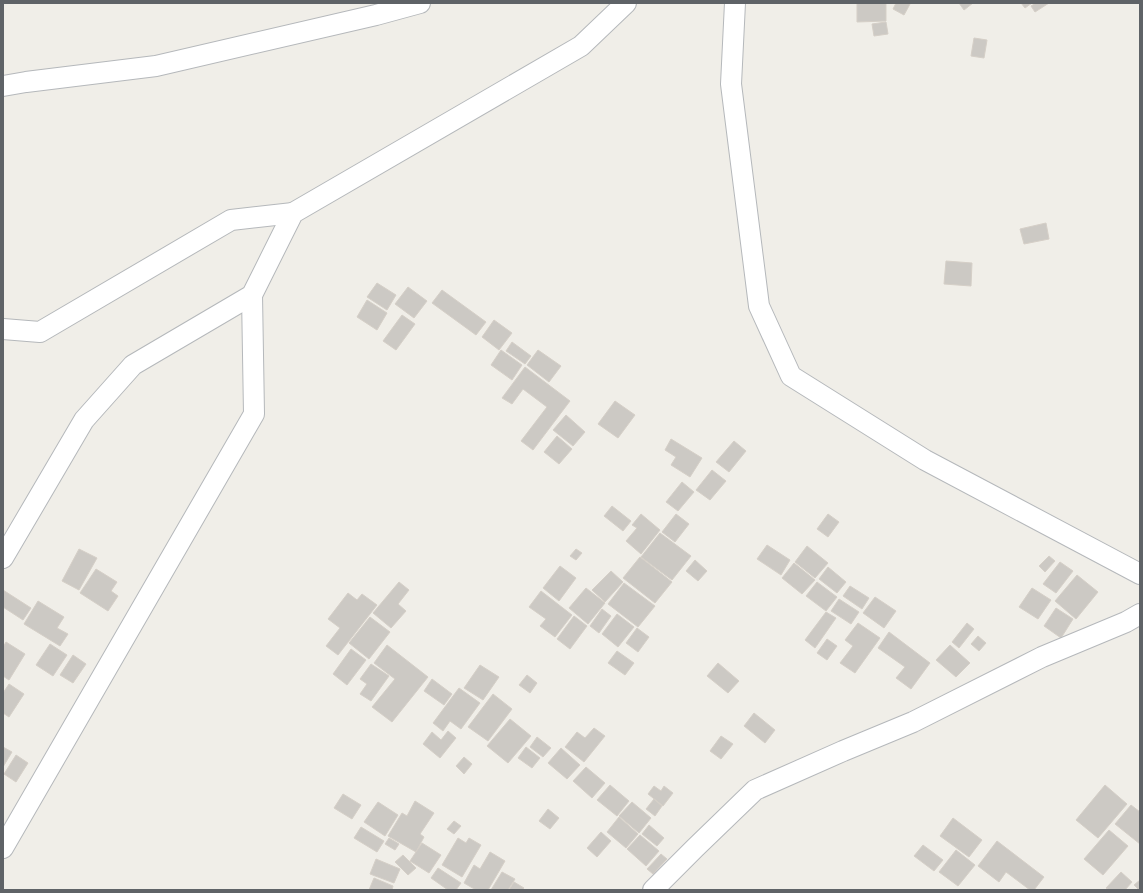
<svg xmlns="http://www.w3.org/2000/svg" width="1143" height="893" viewBox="0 0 1143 893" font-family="Poppins,sans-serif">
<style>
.building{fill:#ccc9c4;stroke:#d5cfc7}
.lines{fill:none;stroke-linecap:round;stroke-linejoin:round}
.street-casing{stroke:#b5b8bb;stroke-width:22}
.street{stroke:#fff;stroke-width:20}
</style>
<rect width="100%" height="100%" fill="#f0eee8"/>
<!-- building -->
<g class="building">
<polygon points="857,3 886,3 886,21 857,22"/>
<polygon points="896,3 907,3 910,4 904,15 893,9"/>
<polygon points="959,3 973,3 964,10"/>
<polygon points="1021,3 1032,3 1025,8"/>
<polygon points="1036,3 1049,3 1035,12 1031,6"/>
<polygon points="886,22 888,34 874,36 872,24"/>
<polygon points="974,38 987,40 984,58 971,56"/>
<polygon points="1046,223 1049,239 1024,244 1020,229"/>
<polygon points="946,261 972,263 971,286 944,284"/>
<polygon points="377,283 396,295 387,310 367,297"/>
<polygon points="408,287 427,301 414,318 395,304"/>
<polygon points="442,290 486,322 476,335 432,303"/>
<polygon points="367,300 387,313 377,330 357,317"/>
<polygon points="402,315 415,324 396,350 383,341"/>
<polygon points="494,320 512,333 499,350 482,337"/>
<polygon points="512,342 531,356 525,364 506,351"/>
<polygon points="501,350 522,365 512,380 491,365"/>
<polygon points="538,350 561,366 549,382 527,365"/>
<polygon points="525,367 570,401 533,450 521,441 547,407 523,389 512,404 502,398"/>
<polygon points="615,401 635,415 618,438 598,424"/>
<polygon points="566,415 585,432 573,446 553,430"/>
<polygon points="557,436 572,449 559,464 544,452"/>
<polygon points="671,439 702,458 690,477 671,465 676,457 665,450"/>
<polygon points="734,441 746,451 729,472 716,462"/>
<polygon points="712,470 726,481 710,500 696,490"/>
<polygon points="682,482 694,492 678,511 666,502"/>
<polygon points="612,506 631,521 623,531 604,516"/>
<polygon points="641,514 660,530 641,554 626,541 637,528 632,525"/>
<polygon points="676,514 689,524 675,542 662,532"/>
<polygon points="828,514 839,522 828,537 817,529"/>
<polygon points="660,533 691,556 672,580 641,557"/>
<polygon points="767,545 790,560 781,575 757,559"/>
<polygon points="807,546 828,563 815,578 795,562"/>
<polygon points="79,549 97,558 79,590 62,581"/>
<polygon points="576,549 582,553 576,560 570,556"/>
<polygon points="1049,556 1055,561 1045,572 1039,566"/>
<polygon points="640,557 672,582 655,603 623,578"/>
<polygon points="695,560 707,571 698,581 686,571"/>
<polygon points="1060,562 1073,571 1056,593 1043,584"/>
<polygon points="794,563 815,580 802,594 782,578"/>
<polygon points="560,566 576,578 559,601 543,588"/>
<polygon points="828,567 846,582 837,593 819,579"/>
<polygon points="96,569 117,582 111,591 118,596 108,611 80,593"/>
<polygon points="611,571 623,582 605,602 592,590"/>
<polygon points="1077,575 1098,592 1076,619 1055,601"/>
<polygon points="399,582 409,590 398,604 406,611 391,628 373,613"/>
<polygon points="817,582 837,597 826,611 806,596"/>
<polygon points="624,583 655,606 638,627 608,604"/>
<polygon points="850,586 869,598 862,609 843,596"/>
<polygon points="586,588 605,603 588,624 569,608"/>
<polygon points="1032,588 1051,600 1038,619 1019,607"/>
<polygon points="3,590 31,608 23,620 3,607"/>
<polygon points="541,591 572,615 555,637 540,626 546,619 529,607"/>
<polygon points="348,593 357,600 362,594 377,605 338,655 326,646 340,628 328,619"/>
<polygon points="875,597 896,611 884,628 863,613"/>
<polygon points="839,599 859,612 851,624 831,611"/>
<polygon points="38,601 64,617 57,628 68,634 60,646 24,624"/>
<polygon points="1056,608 1073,619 1061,638 1044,626"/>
<polygon points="602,609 611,616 599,633 590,626"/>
<polygon points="826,612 836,618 815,648 805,640"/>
<polygon points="617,614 634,627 618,647 602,634"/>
<polygon points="574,616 587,626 570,649 557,639"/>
<polygon points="370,617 390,632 369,659 349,643"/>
<polygon points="858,623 880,638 855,673 840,663 853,646 845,640"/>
<polygon points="967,623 974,629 959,648 952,642"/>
<polygon points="637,628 649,637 638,652 626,643"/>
<polygon points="889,632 930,663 911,689 896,678 905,667 878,648"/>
<polygon points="978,636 986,643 979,651 971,644"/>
<polygon points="827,639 837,646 827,660 817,653"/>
<polygon points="6,642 25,654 9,680 3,676 3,647"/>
<polygon points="50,644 67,655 53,676 36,665"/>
<polygon points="387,645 428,677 392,722 372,707 395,679 374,663"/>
<polygon points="950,645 970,663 956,677 936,660"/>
<polygon points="351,649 366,660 347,685 333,674"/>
<polygon points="617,651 634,663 625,675 608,663"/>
<polygon points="73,655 86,664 73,683 60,675"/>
<polygon points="718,663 739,681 728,693 707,676"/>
<polygon points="371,664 389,676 371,701 360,694 367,684 360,679"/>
<polygon points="480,665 499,677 483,700 464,688"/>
<polygon points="527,675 537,683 530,693 519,685"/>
<polygon points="432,679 452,694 444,705 424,691"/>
<polygon points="9,684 24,694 9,717 3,713 3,693"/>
<polygon points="459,688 480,703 461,729 450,721 443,731 433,723"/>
<polygon points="493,694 512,709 488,741 468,727"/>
<polygon points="754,713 775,730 765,743 744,726"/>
<polygon points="510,719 531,736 508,763 487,746"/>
<polygon points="594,728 605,736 584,762 565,747 577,732 585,738"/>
<polygon points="448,731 456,738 440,758 423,744 432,732 441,740"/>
<polygon points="721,736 733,744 721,759 710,751"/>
<polygon points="537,737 551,748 543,757 530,747"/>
<polygon points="3,747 12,752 3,767"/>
<polygon points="526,747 540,758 532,768 518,758"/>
<polygon points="561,748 580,765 567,779 548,763"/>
<polygon points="16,755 28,763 16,782 4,774"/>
<polygon points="464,757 472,764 464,774 456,766"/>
<polygon points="586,767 605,783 592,798 573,781"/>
<polygon points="610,785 629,801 617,816 597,800"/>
<polygon points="1105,785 1127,804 1098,838 1076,820"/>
<polygon points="654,786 661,791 664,786 673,793 663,806 648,794"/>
<polygon points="343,794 361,805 352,819 334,808"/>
<polygon points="654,799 662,806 655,816 646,809"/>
<polygon points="415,801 434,813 420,834 424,837 416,852 388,836 402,813 407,816"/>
<polygon points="378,802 398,815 385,836 364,822"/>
<polygon points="632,802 651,818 639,833 619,816"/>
<polygon points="1131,805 1140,812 1140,844 1115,824"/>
<polygon points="548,809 559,818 550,829 539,821"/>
<polygon points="619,817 638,834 626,848 607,832"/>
<polygon points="953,818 982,840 969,857 940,836"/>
<polygon points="454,821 461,826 454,834 447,829"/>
<polygon points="649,825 664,838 657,846 642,834"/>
<polygon points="361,827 384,841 377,852 354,838"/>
<polygon points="1109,830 1128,846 1103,875 1084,859"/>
<polygon points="601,832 611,841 597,857 587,848"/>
<polygon points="640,835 659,851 646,866 627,849"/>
<polygon points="389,838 399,844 395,850 385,844"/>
<polygon points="458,838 466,843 469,838 481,845 462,877 442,865"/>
<polygon points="997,841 1044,877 1034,890 1030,890 1006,872 999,882 978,866"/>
<polygon points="422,843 441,855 429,873 410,861"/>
<polygon points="923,845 943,860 934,871 914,856"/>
<polygon points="956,850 975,865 958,886 939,872"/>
<polygon points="490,852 505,861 488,890 476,890 464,883 474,865 480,869"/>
<polygon points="661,854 667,859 653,874 647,869"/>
<polygon points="403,855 416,868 408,875 395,862"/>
<polygon points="376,859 400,869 394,883 370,874"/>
<polygon points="438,868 461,883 456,890 448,890 431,878"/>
<polygon points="502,872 515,879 508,890 491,890"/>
<polygon points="1121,872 1132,882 1125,890 1109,890 1106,888"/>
<polygon points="374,878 393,886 392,890 369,890"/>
<polygon points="1140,880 1140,890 1139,890 1134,885"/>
<polygon points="514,882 524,888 522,890 509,890"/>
</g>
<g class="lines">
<!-- street casing -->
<g class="street-casing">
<g id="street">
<polyline points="735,3 731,84 759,306 791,376 925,460 1140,574"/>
<polyline points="3,86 26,82 156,66 376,15 420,3"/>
<polyline points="3,329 40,332 231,220 293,213"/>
<polyline points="3,558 84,420 133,365 252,295 293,213 581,46 626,3"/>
<polyline points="3,848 254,414 252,295"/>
<polyline points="653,890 695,848 755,790 843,751 913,722 1042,657 1126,622 1140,614"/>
</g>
</g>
<!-- street -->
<use href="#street" class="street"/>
</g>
<!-- border -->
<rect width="1143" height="893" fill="none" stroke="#5f6367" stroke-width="8"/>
</svg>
